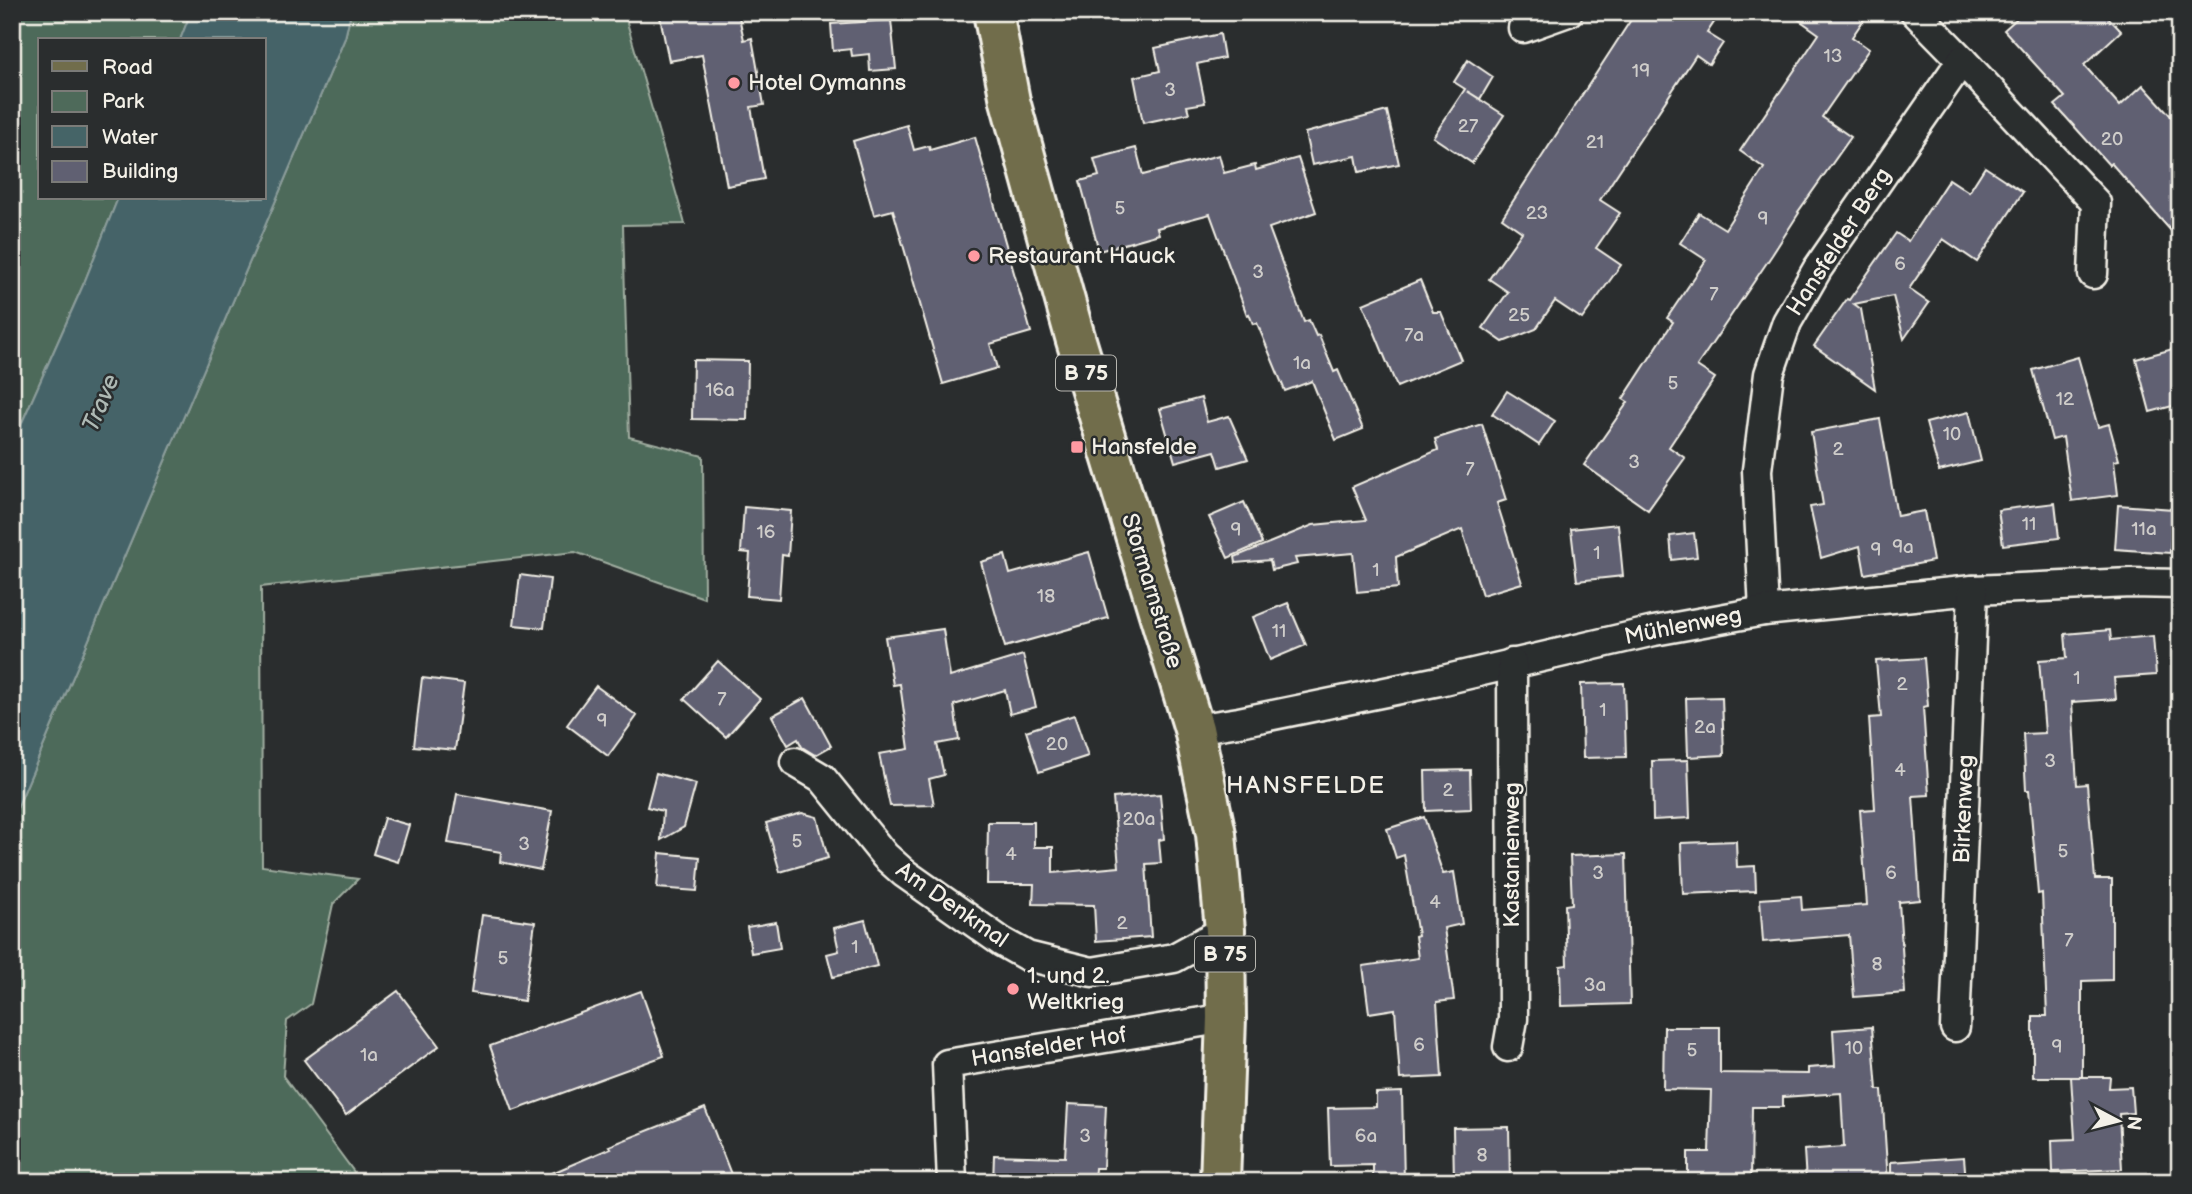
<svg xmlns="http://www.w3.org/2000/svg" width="2192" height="1194" viewBox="0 0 2192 1194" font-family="'Balsamiq Sans',sans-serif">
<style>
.green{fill:#4e6a5a;stroke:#a1aea1;stroke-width:2}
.water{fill:#456467;stroke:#8b9c9b;stroke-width:2}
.building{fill:#606072;stroke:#f4f1e8;stroke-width:2}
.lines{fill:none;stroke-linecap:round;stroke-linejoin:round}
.minor-casing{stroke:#f4f1e8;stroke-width:33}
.primary-casing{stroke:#f4f1e8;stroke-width:44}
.minor{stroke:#2a2d2e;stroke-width:28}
.primary{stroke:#716d4b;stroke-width:38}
.poi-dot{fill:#ff9aa2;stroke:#2a2d2e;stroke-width:2.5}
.labels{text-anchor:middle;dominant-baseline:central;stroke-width:5;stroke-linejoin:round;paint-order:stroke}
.number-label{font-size:19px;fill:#cfcdca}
.shield{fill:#2a2d2e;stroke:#b7b6b0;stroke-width:2}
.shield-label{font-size:21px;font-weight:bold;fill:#f4f1e8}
.poi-label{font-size:23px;fill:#f4f1e8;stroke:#2a2d2e;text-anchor:start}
.street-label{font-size:23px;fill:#f4f1e8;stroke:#2a2d2e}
.water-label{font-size:24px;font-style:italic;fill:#aeb9b4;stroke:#2a2d2e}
.neighbourhood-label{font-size:24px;letter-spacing:2px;fill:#f4f1e8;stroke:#2a2d2e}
</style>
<rect width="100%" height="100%" fill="#2a2d2e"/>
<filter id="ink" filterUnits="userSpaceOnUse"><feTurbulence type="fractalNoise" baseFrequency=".0143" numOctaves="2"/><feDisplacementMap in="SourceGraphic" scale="14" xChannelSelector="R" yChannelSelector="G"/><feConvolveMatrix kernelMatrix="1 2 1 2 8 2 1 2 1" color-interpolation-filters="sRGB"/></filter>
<g filter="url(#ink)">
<!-- green -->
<g class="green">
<polygon points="12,12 191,12 180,40 40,40 40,198 118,198 84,283 12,445"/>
<polygon points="351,12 624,12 685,224 623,225 629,437 703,456 704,598 575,552 261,587 262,866 358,879 333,904 311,1004 287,1021 283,1076 354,1172 356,1182 12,1182 12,820 345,38"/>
</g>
<!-- water -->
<polygon class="water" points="191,12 351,12 345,38 12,820 12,445 84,283 118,198 264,198 264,40 180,40"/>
<!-- building -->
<g class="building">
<polygon points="659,12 738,12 744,40 752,38 764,105 751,107 764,179 727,186 702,55 669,61"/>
<polygon points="1636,12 1721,12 1707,33 1723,43 1709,64 1696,55 1600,200 1620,213 1596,248 1621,265 1582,319 1555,301 1536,329 1503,342 1483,328 1508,292 1489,279 1522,232 1502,218"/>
<polygon points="1788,12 1869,12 1852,37 1869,49 1822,117 1851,137 1798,212 1799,213 1772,255 1697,366 1715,378 1669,447 1685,458 1648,510 1584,465 1628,402 1623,399 1673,322 1667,318 1706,260 1680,243 1699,213 1725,229 1764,168 1740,151 1819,34"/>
<polygon points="2024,12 2103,12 2121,31 2084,65 2120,106 2143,85 2180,126 2180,241 2111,163 2109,165 2055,105 2065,97 2004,30"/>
<polygon points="891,20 896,69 870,71 869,54 852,56 851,49 833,51 831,24"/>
<polygon points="1220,34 1224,58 1197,64 1205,103 1187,106 1189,113 1143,123 1134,77 1160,71 1155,48"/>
<polygon points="1468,60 1493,77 1480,99 1467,91 1504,115 1472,163 1433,137 1465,89 1454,82"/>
<polygon points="1387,111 1399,164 1359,172 1356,156 1312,165 1305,133"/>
<polygon points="907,125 914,150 929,146 930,150 975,137 1031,332 990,344 997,368 943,384 893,210 874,215 853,141"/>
<polygon points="1136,148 1143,175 1219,155 1224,173 1255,165 1256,170 1298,158 1316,212 1269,228 1304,322 1309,320 1316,336 1319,335 1334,372 1338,370 1363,429 1336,440 1312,381 1285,391 1257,323 1253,324 1249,314 1247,315 1210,214 1157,228 1159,234 1099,251 1080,181 1099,176 1094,159"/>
<polygon points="1985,167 2023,192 1977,262 1943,239 1909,289 1929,303 1904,339 1893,296 1854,304 1861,309 1875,389 1814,346 1847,299 1849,300 1896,233 1908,241 1949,179 1969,192"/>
<polygon points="1420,280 1433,312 1441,312 1461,360 1397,387 1363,304"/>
<polygon points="2180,347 2180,404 2150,412 2136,359"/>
<polygon points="2078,357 2098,427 2109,424 2119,460 2114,461 2118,495 2072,501 2063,437 2052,440 2033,370"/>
<polygon points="693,360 748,361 747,420 692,419"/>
<polygon points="1507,391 1555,421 1539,445 1492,414"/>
<polygon points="1201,398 1207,422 1229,416 1248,459 1220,467 1215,451 1175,462 1160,409"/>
<polygon points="1969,412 1981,461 1939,471 1926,423"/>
<polygon points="1880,419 1897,516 1924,511 1933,561 1865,574 1860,546 1821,558 1810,507 1823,505 1811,432"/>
<polygon points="1482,424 1506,500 1497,503 1522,583 1482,595 1462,529 1396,557 1398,588 1357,592 1353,553 1295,558 1297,564 1272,570 1270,560 1236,563 1235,557 1313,525 1366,520 1352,487 1438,450 1435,439"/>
<polygon points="1244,502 1262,543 1228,558 1209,517"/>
<polygon points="2055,503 2059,538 2003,545 1998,510"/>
<polygon points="2118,505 2173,509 2170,553 2115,549"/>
<polygon points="744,507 791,511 788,556 782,555 779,599 747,596 750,553 741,552"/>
<polygon points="1618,524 1623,576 1577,581 1571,529"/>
<polygon points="1694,533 1697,557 1672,560 1670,536"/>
<polygon points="1089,552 1108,618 1005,647 981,562 1005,555 1010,574"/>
<polygon points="520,575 550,579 544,628 514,625"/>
<polygon points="1288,603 1306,645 1270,660 1253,617"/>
<polygon points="943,629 950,677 1023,655 1036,707 1010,714 1005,690 954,705 959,740 937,744 944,775 929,779 934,805 890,806 879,754 909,749 900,684 893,685 885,637"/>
<polygon points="2110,630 2111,640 2153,636 2156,675 2114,678 2116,699 2072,702 2077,785 2087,784 2095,879 2112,879 2112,980 2082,981 2082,1077 2033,1077 2033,1016 2047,1016 2042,893 2038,894 2029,790 2026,790 2023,734 2045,733 2039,660 2067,658 2065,634"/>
<polygon points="1924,658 1928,706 1923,707 1929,795 1913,796 1920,900 1899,902 1905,993 1854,997 1849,935 1763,942 1760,899 1801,896 1802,910 1867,905 1860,810 1875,809 1869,718 1881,717 1876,661"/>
<polygon points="718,661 760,699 726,737 684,699"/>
<polygon points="422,678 464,683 455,750 414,746"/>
<polygon points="1624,683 1626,757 1583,758 1581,684"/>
<polygon points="596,686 637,716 608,756 567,725"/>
<polygon points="1722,697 1724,755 1688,757 1686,698"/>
<polygon points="805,698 831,746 815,755 802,747 798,739 788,745 772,716"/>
<polygon points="1074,715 1088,756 1039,772 1026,731"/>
<polygon points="1688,760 1690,818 1653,820 1652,761"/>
<polygon points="1470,770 1471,809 1426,811 1425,771"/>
<polygon points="656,773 696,784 684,827 661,840 663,811 647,807"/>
<polygon points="457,794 552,811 541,870 500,862 501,852 448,843"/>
<polygon points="1160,794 1164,839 1159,840 1161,863 1146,864 1151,937 1096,941 1094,905 1033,904 1034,884 987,884 988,822 1034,822 1034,847 1053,847 1053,873 1119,867 1113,798"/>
<polygon points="802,813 817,817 828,858 780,872 766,823"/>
<polygon points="1424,817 1443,874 1454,872 1462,924 1444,928 1454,1000 1437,1002 1442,1077 1400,1079 1395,1009 1369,1013 1363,966 1418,958 1415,936 1418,935 1404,855 1396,858 1387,829"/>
<polygon points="384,818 409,825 398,862 373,854"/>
<polygon points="1736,841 1737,867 1755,866 1756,891 1683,894 1681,843"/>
<polygon points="660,853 700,857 697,891 657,888"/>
<polygon points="1626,854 1630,1004 1561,1006 1560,966 1567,965 1565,905 1572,904 1570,856"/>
<polygon points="482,915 535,922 524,1001 471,993"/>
<polygon points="865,920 877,966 833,977 827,954 839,951 834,928"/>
<polygon points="776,922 780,948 751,953 747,927"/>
<polygon points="398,991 439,1046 346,1115 304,1060"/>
<polygon points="641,991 664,1056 513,1111 490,1046"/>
<polygon points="1664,1027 1720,1027 1720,1073 1808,1074 1808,1068 1835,1066 1833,1030 1872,1027 1877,1090 1882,1090 1888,1182 1806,1182 1804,1150 1844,1147 1841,1093 1783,1097 1783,1107 1752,1107 1751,1182 1688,1182 1688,1152 1709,1152 1711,1090 1663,1089"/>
<polygon points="2071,1077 2110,1077 2109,1088 2131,1087 2133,1113 2119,1114 2122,1169 2053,1172 2052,1140 2075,1139"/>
<polygon points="1402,1092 1404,1182 1373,1182 1373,1165 1330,1166 1328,1108 1376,1107 1376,1093"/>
<polygon points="1068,1104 1106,1106 1103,1168 1095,1168 1094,1182 993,1182 994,1155 1065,1157"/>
<polygon points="705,1108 734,1182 531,1182 611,1148 609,1146"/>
<polygon points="1509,1127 1510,1182 1454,1182 1453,1128"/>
<polygon points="1964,1157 1966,1182 1891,1182 1891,1162"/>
</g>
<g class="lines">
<!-- minor casing -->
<g class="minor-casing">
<g id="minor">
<polyline points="1915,12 1962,60"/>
<polyline points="1523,28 1568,12"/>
<polyline points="1764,611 1757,470 1769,374 1787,322 1818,268 1962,60 2096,203 2093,274"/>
<polyline points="1194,729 1239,722 1439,681 1654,631 1764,611 1973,590 2131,583 2180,584"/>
<polyline points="795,762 822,778 885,856 904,873 1002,942 1027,956 1092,972 1174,958 1225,930"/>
<polyline points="1955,1027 1973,590"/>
<polyline points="1508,1047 1513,1019 1512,663"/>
<polyline points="952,1182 947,1064 1226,1018"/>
</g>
</g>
<!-- primary casing -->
<g class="primary-casing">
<polyline id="primary" points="993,12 1010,101 1075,337 1194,729 1216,834 1225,930 1226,1018 1220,1182"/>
</g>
<!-- minor -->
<use href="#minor" class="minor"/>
<!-- primary -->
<use href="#primary" class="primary"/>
</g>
</g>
<!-- markers -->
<g class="poi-dot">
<circle cx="734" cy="83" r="7"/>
<circle cx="974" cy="256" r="7"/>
<rect x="1070" y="440" width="14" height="14" rx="3.5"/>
<circle cx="1013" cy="989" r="7"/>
</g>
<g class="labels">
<!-- number labels -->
<g class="number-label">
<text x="1833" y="56">13</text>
<text x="1641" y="71">19</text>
<text x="1170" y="90">3</text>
<text x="1468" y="126">27</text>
<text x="2112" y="139">20</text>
<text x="1595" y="142">21</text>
<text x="1120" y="208">5</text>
<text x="1537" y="213">23</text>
<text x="1763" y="219">9</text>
<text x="1900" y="264">6</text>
<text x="1258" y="272">3</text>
<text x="1714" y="294">7</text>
<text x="1519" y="315">25</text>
<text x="1414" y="335">7a</text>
<text x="1302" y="363">1a</text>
<text x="1673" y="383">5</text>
<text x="720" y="390">16a</text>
<text x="2065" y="399">12</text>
<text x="1952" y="434">10</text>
<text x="1838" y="449">2</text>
<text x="1634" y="462">3</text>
<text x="1470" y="469">7</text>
<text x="2029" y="524">11</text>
<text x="2144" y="529">11a</text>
<text x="1236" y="530">9</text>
<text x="766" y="532">16</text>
<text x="1903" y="547">9a</text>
<text x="1876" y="550">9</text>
<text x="1597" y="553">1</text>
<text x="1376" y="570">1</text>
<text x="1046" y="596">18</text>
<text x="1279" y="631">11</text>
<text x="2077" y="678">1</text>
<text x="1902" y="684">2</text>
<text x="722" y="699">7</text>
<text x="1603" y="710">1</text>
<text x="602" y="721">9</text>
<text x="1705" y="727">2a</text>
<text x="1057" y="744">20</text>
<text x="2050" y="761">3</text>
<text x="1900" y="770">4</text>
<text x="1448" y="790">2</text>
<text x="1139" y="819">20a</text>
<text x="797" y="841">5</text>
<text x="524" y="844">3</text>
<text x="2063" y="851">5</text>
<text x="1011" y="854">4</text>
<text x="1598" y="873">3</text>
<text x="1891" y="873">6</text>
<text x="1435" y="902">4</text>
<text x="1122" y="923">2</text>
<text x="2069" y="940">7</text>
<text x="855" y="947">1</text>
<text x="503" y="958">5</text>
<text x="1877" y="964">8</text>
<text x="1595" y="985">3a</text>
<text x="1419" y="1045">6</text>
<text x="2057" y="1047">9</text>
<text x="1854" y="1048">10</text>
<text x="1692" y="1050">5</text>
<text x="369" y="1055">1a</text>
<text x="1085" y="1136">3</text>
<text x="1366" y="1136">6a</text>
<text x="1482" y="1155">8</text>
</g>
<!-- shield labels -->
<g class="shield">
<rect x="1056" y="355.5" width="60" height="35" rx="5"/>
<rect x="1195" y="936.5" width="60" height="35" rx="5"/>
</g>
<g class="shield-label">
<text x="1086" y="373">B 75</text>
<text x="1225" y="954">B 75</text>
</g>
<!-- poi labels -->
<g class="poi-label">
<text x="748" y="83">Hotel Oymanns</text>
<text x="988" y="256">Restaurant Hauck</text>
<text x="1091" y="447">Hansfelde</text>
<text x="1027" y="976">1. und 2.<tspan x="1027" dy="26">Weltkrieg</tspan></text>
</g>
<!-- street labels -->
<g class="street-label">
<text transform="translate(1839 242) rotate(-57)">Hansfelder Berg</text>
<text transform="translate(1152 591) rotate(73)">Stormarnstraße</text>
<text transform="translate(1683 626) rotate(-11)">Mühlenweg</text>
<text transform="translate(1964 809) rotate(-88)">Birkenweg</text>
<text transform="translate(1512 855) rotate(-90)">Kastanienweg</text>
<text transform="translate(952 905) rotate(35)">Am Denkmal</text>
<text transform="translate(1049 1047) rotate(-9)">Hansfelder Hof</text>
</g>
<!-- water labels -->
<g class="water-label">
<text transform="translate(101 403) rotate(-67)">Trave</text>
</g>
<!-- neighbourhood labels -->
<g class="neighbourhood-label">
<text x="1306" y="785">HANSFELDE</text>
</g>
</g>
<!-- margin -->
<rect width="2192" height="1194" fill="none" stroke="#2a2d2e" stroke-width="42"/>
<rect x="21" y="21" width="2150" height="1152" fill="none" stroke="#f4f1e8" stroke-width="2.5" filter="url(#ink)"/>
<!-- legend -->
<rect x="38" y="38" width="228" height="161" fill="#2a2d2e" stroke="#7b7b78" stroke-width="2"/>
<rect x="52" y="61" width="35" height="10" fill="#716d4b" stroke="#7b7b78" stroke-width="2"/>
<text x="102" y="74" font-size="21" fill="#f4f1e8">Road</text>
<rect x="52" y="91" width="35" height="21" fill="#4e6a5a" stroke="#7b7b78" stroke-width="2"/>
<text x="102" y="108" font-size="21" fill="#f4f1e8">Park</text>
<rect x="52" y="126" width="35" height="21" fill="#456467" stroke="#7b7b78" stroke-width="2"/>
<text x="102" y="144" font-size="21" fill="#f4f1e8">Water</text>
<rect x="52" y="161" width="35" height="21" fill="#606072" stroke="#7b7b78" stroke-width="2"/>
<text x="102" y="178" font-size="21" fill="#f4f1e8">Building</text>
<!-- north arrow -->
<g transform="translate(2118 1121) rotate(97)" stroke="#2a2d2e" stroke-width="5" paint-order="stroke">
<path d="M0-5L12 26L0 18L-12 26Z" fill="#f4f1e8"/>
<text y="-10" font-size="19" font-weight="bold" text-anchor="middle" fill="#f4f1e8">N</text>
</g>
</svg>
